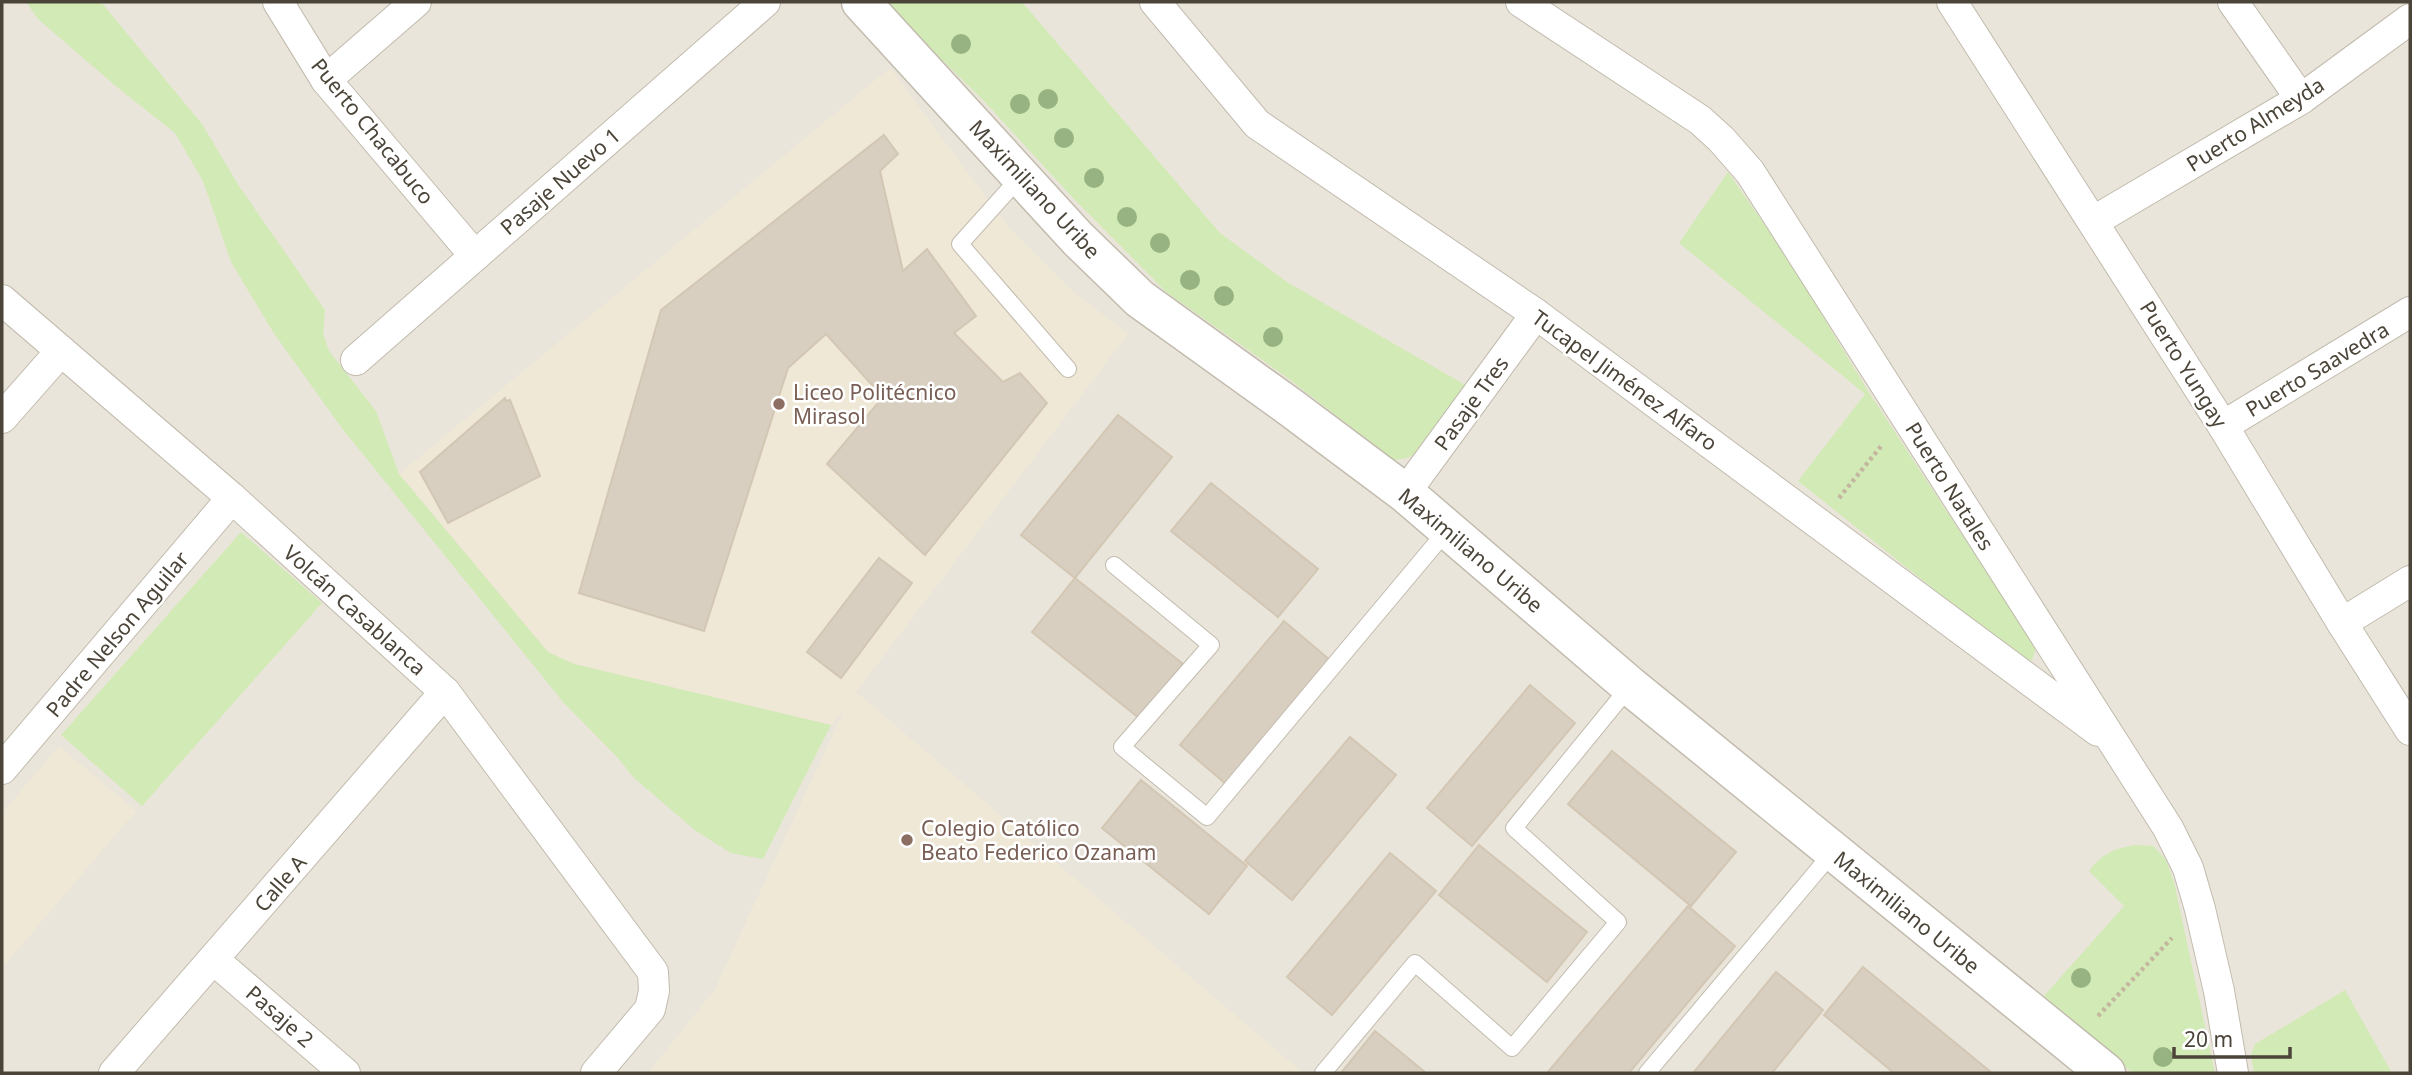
<svg xmlns="http://www.w3.org/2000/svg" width="2412" height="1075" viewBox="0 0 2412 1075" font-family="'Noto Sans',sans-serif">
<style>
.residential{fill:#eae5da}
.education{fill:#efe8d6}
.green{fill:#d2eab5}
.building{fill:#d8cfc1;stroke:#d3c7b4;stroke-width:2}
.lines{fill:none;stroke-linecap:round;stroke-linejoin:round}
.service-casing{stroke:#c2bbae;stroke-width:18}
.minor-casing{stroke:#c2bbae;stroke-width:32}
.tertiary-casing{stroke:#c2bbae;stroke-width:41}
.path{stroke:#c4b79f;stroke-width:4.5;stroke-dasharray:3.5 3.5;stroke-linecap:butt}
.service{stroke:#fff;stroke-width:16}
.minor{stroke:#fff;stroke-width:30}
.tertiary{stroke:#fff;stroke-width:38}
.tree{fill:#97b381}
.education-dot{fill:#8d6e63;stroke:#fff;stroke-width:2.5}
.labels{text-anchor:middle;dominant-baseline:central;stroke-width:5;stroke-linejoin:round;paint-order:stroke}
.street-label{font-size:21px;fill:#4b4439;stroke:#fff}
.education-label{font-size:21px;fill:#785e54;stroke:#fff;text-anchor:start}
</style>
<rect width="100%" height="100%" fill="#f6f3ec"/>
<!-- residential -->
<rect class="residential" x="2" y="2" width="2408" height="1071"/>
<!-- education -->
<g class="education">
<polygon points="890,68 1009,228 1069,288 1128,334 856,692 1303,1073 648,1073 715,989 846,706 831,725 574,664 548,652 399,474"/>
<polygon points="59,746 136,811 2,968 2,813"/>
</g>
<!-- green -->
<g class="green">
<polygon points="26,2 101,2 202,124 239,186 325,310 323,333 329,351 376,411 399,474 548,652 574,664 831,725 763,859 731,853 696,831 634,778 617,757 563,702 341,427 273,332 231,262 203,181 175,133 118,88 38,19"/>
<polygon points="883,2 1022,2 1220,233 1287,282 1467,386 1423,451 1407,458 1394,460 1285,376 1166,292 1073,198 984,101"/>
<polygon points="1728,172 1787,257 1868,391 2036,648 2032,660 2025,661 2013,652 1798,481 1865,394 1679,243"/>
<polygon points="241,532 322,603 142,806 61,735"/>
<path d="M2136,845L2153,846L2166,860L2174,882L2215,1073H2132L2044,996L2124,906L2089,871C2102,853 2116,848 2136,845Z"/>
<polygon points="2345,990 2392,1073 2254,1073 2251,1055 2255,1044"/>
</g>
<!-- building -->
<g class="building">
<polygon points="884,135 898,154 880,171 903,271 927,249 976,316 954,333 1003,382 1020,373 1047,403 925,555 827,464 883,397 826,334 788,368 704,631 579,593 661,310"/>
<polygon points="505,398 506,401 510,400 540,476 448,523 420,472"/>
<polygon points="1118,415 1172,457 1075,578 1021,535"/>
<polygon points="1211,483 1318,569 1278,617 1171,531"/>
<polygon points="879,558 912,583 841,678 807,652"/>
<polygon points="1075,578 1183,664 1139,718 1032,632"/>
<polygon points="1284,621 1330,660 1226,784 1180,745"/>
<polygon points="1530,685 1575,723 1472,846 1427,808"/>
<polygon points="1350,737 1396,775 1292,900 1245,861"/>
<polygon points="1612,751 1736,852 1691,906 1568,804"/>
<polygon points="1141,780 1247,866 1209,914 1102,828"/>
<polygon points="1479,845 1587,932 1547,982 1439,895"/>
<polygon points="1390,853 1436,891 1332,1015 1287,977"/>
<polygon points="1688,906 1735,946 1629,1073 1547,1073"/>
<polygon points="1863,967 1992,1073 1894,1073 1824,1015"/>
<polygon points="1776,972 1823,1010 1772,1073 1693,1073"/>
<polygon points="1375,1031 1426,1073 1341,1073"/>
</g>
<g class="lines">
<!-- service casing -->
<g class="service-casing">
<g id="service">
<polyline points="1021,176 960,244 1068,369"/>
<polyline points="1114,565 1211,645 1122,747 1207,817 1448,529"/>
<polyline points="1323,1073 1415,963 1512,1048 1618,922 1514,828 1630,686"/>
<polyline points="1647,1073 1833,852"/>
</g>
</g>
<!-- minor casing -->
<g class="minor-casing">
<g id="minor">
<polyline points="278,2 326,80 475,256"/>
<polyline points="1155,2 1257,124 1536,314 2098,731"/>
<polyline points="1521,2 1700,120 1721,139 1750,172 2168,828 2188,868 2200,909 2219,991 2233,1073"/>
<polyline points="1952,2 2223,426 2342,623 2410,730"/>
<polyline points="2233,2 2301,99"/>
<polyline points="326,80 416,2"/>
<polyline points="2094,221 2301,99 2410,19"/>
<polyline points="2,300 232,498 445,692 653,972 654,991 650,1009 596,1073"/>
<polyline points="356,360 765,2"/>
<polyline points="2,418 61,351"/>
<polyline points="2223,426 2410,312"/>
<polyline points="1405,493 1536,314"/>
<polyline points="2342,623 2410,581"/>
<polyline points="2,769 232,498"/>
<polyline points="214,960 345,1073"/>
<polyline points="114,1073 445,692"/>
</g>
</g>
<!-- tertiary casing -->
<g class="tertiary-casing">
<polyline id="tertiary" points="861,2 1078,239 1140,299 1290,407 1405,493 1630,686 2106,1073"/>
</g>
<!-- path -->
<g class="path">
<polyline points="1839,498 1882,445"/>
<polyline points="2098,1016 2172,938"/>
</g>
<!-- service -->
<use href="#service" class="service"/>
<!-- minor -->
<use href="#minor" class="minor"/>
<!-- tertiary -->
<use href="#tertiary" class="tertiary"/>
</g>
<!-- trees -->
<g class="tree">
<circle cx="961" cy="44" r="10"/>
<circle cx="1048" cy="99" r="10"/>
<circle cx="1020" cy="104" r="10"/>
<circle cx="1064" cy="138" r="10"/>
<circle cx="1094" cy="178" r="10"/>
<circle cx="1127" cy="217" r="10"/>
<circle cx="1160" cy="243" r="10"/>
<circle cx="1190" cy="280" r="10"/>
<circle cx="1224" cy="296" r="10"/>
<circle cx="1273" cy="337" r="10"/>
<circle cx="2081" cy="978" r="10"/>
<circle cx="2163" cy="1057" r="10"/>
</g>
<!-- markers -->
<g class="education-dot">
<circle cx="779" cy="404" r="7"/>
<circle cx="907" cy="840" r="7"/>
</g>
<g class="labels">
<!-- street labels -->
<g class="street-label">
<text transform="translate(2255 124) rotate(-32)">Puerto Almeyda</text>
<text transform="translate(373 131) rotate(51)">Puerto Chacabuco</text>
<text transform="translate(560 181) rotate(-41)">Pasaje Nuevo 1</text>
<text transform="translate(1035 189) rotate(47)">Maximiliano Uribe</text>
<text transform="translate(2184 364) rotate(58)">Puerto Yungay</text>
<text transform="translate(2317 369) rotate(-31)">Puerto Saavedra</text>
<text transform="translate(1625 380) rotate(36)">Tucapel Jiménez Alfaro</text>
<text transform="translate(1471 403) rotate(-54)">Pasaje Tres</text>
<text transform="translate(1950 486) rotate(58)">Puerto Natales</text>
<text transform="translate(1471 550) rotate(40)">Maximiliano Uribe</text>
<text transform="translate(355 610) rotate(42)">Volcán Casablanca</text>
<text transform="translate(117 634) rotate(-50)">Padre Nelson Aguilar</text>
<text transform="translate(280 883) rotate(-49)">Calle A</text>
<text transform="translate(1907 912) rotate(39)">Maximiliano Uribe</text>
<text transform="translate(280 1016) rotate(41)">Pasaje 2</text>
</g>
<!-- education labels -->
<g class="education-label">
<text x="793" y="392">Liceo Politécnico<tspan x="793" dy="24">Mirasol</tspan></text>
<text x="921" y="828">Colegio Católico<tspan x="921" dy="24">Beato Federico Ozanam</tspan></text>
</g>
</g>
<!-- border -->
<rect width="2412" height="1075" fill="none" stroke="#4b4439" stroke-width="7"/>
<!-- scale -->
<path d="M2174 1047v10h116v-10" fill="none" stroke="#4b4439" stroke-width="3.5"/>
<text x="2184" y="1047" font-size="21" fill="#4b4439" stroke="#ffffff" stroke-width="5" paint-order="stroke">20 m</text>
</svg>
